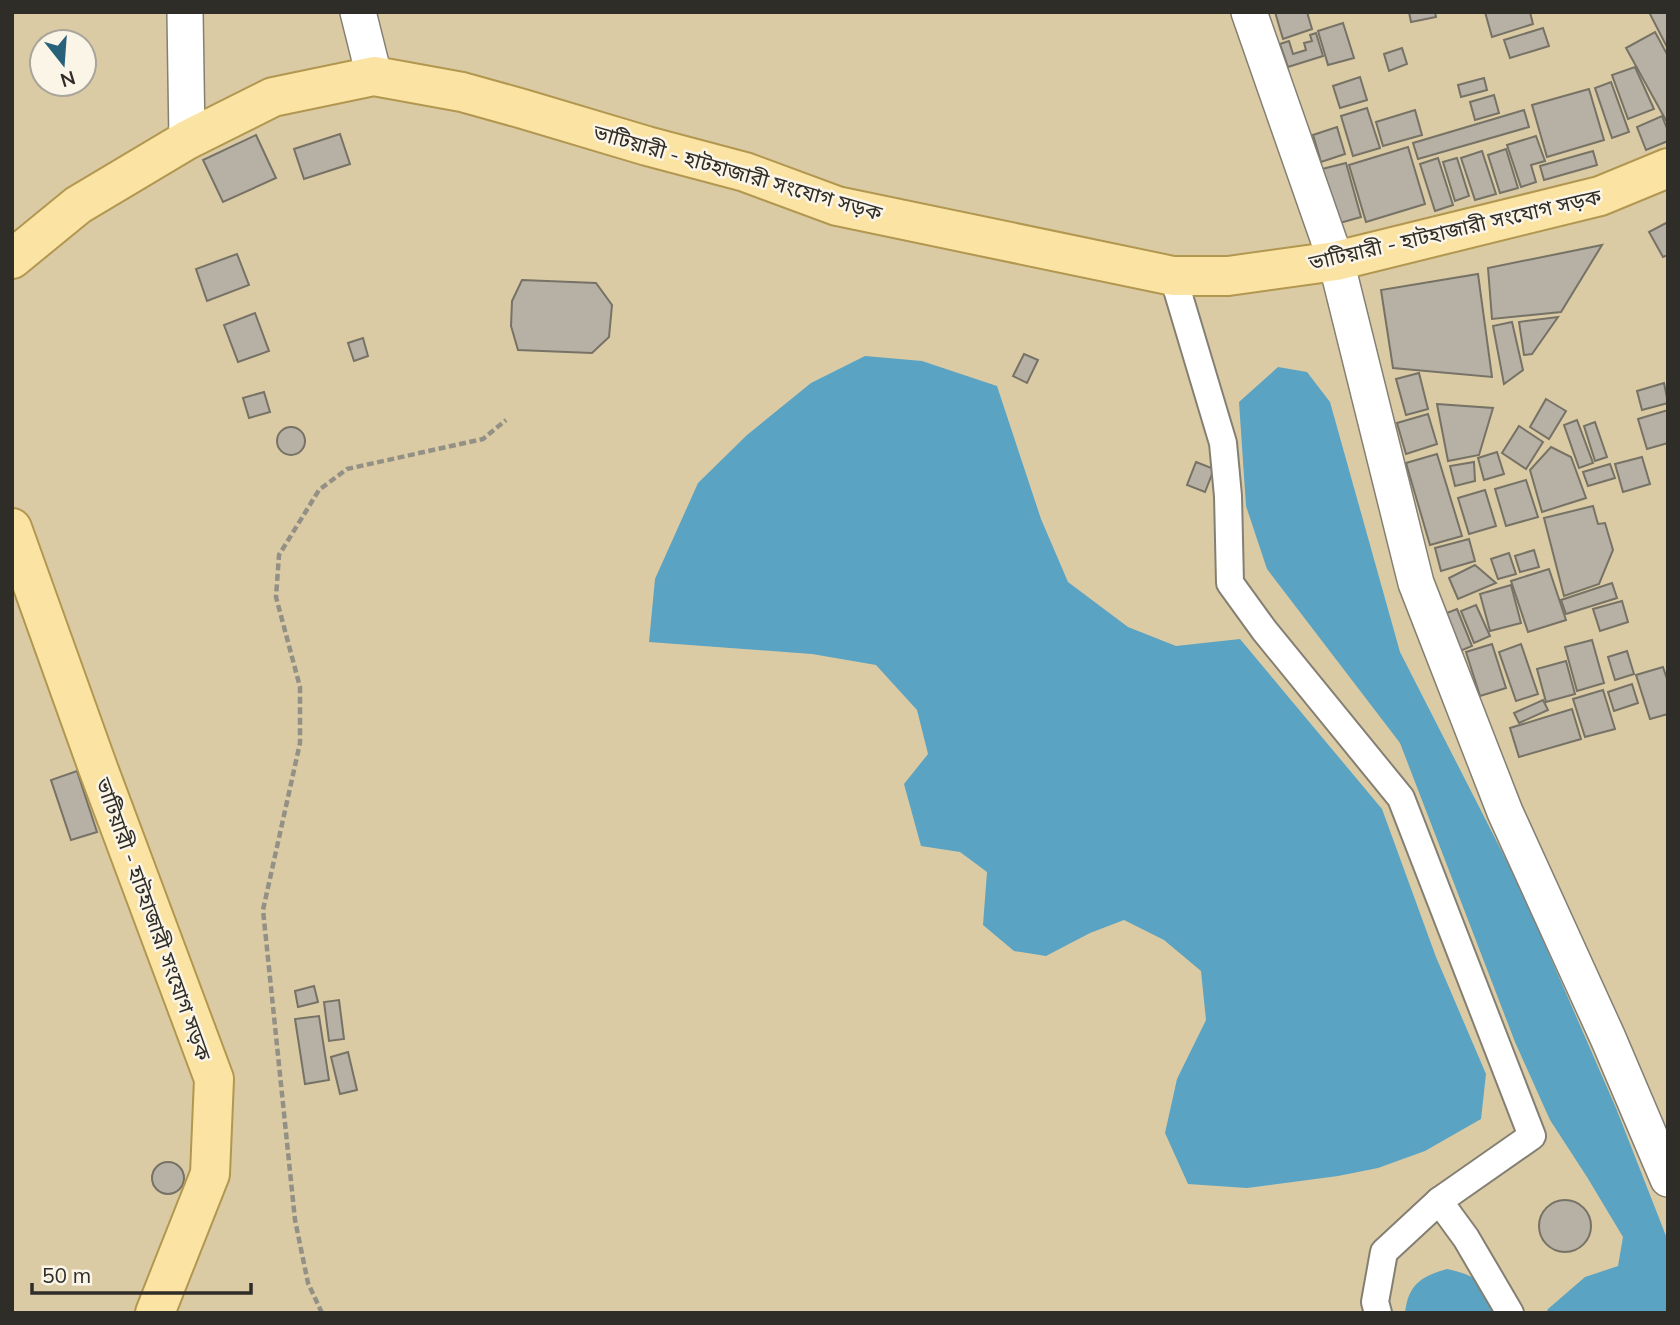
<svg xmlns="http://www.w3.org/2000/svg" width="1680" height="1325" viewBox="0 0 1680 1325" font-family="Mulish,'Noto Sans Bengali',sans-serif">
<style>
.green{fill:#dbcba4;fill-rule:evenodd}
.water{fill:#5aa3c3}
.building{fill:#b7b1a5;stroke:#767266;stroke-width:2}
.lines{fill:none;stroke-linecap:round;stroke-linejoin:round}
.pedestrian-casing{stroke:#847f73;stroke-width:30}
.minor-casing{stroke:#847f73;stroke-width:38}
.primary-casing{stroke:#b29750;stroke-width:42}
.path{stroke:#939086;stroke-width:4.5;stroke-dasharray:7 3.5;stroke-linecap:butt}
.pedestrian{stroke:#fff;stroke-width:26}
.minor{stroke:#fff;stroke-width:35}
.primary{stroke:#fbe3a3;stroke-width:38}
.labels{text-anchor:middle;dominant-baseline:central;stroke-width:5;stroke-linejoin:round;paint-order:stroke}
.street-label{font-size:21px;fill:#2f2d28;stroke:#fbf5e8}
</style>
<rect width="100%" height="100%" fill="#ede8da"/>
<!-- green -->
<path class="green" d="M12,12H1668V1313H12ZM42,42H84V84H42Z"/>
<!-- water -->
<g class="water">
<polygon points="865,356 922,361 997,386 1041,519 1068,582 1128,627 1176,646 1240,639 1382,809 1436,957 1486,1074 1481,1119 1425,1151 1378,1168 1338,1176 1247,1188 1188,1184 1165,1133 1177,1079 1206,1020 1201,971 1164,940 1124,920 1090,933 1046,956 1014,951 983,925 987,872 960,852 921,846 904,784 928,754 917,710 876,665 812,654 649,642 655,579 698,483 747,435 811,383"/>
<polygon points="1278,367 1307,372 1330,402 1400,652 1519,885 1616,1108 1668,1241 1668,1313 1546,1313 1548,1309 1585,1277 1618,1266 1623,1237 1587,1177 1550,1120 1515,1042 1400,743 1267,569 1246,506 1239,402"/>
<path d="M1447,1269C1476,1275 1487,1283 1492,1313H1405C1408,1284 1422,1276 1447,1269Z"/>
</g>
<!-- building -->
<g class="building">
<polygon points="1275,12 1307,12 1312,29 1283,39"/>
<polygon points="1409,12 1435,12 1436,17 1411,22"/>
<polygon points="1485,12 1530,12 1533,24 1492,37"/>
<polygon points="1652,12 1668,12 1668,49 1650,14"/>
<polygon points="1343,23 1354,58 1328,65 1318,31"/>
<polygon points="1543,28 1549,46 1510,58 1504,40"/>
<polygon points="1655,32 1668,56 1668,124 1626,48"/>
<polygon points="1316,33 1323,56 1288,67 1280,44 1289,41 1293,54 1306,50 1304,43 1312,41 1310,35"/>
<polygon points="1402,48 1407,64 1389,71 1384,54"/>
<polygon points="1635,67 1654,109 1628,119 1612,75"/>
<polygon points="1360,77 1367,100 1340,108 1333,86"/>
<polygon points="1484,78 1487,90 1461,97 1458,85"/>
<polygon points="1611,82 1629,132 1612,138 1595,88"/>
<polygon points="1589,89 1604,140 1547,157 1532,105"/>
<polygon points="1494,95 1499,113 1475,120 1470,102"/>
<polygon points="1367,108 1380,148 1353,156 1341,116"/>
<polygon points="1415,110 1422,135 1383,146 1376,122"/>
<polygon points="1524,110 1529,127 1418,159 1413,143"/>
<polygon points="1662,116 1668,131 1668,141 1646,150 1637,127"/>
<polygon points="1337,127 1345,154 1321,162 1313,135"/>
<polygon points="340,134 350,164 304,179 294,149"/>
<polygon points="256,135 276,178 223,202 203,160"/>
<polygon points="1536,136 1545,161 1531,165 1536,182 1521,187 1507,145"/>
<polygon points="1408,147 1425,204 1366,222 1349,165"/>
<polygon points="1506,149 1518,188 1500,193 1488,155"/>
<polygon points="1482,151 1496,194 1475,200 1461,158"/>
<polygon points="1593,151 1597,165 1544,180 1540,166"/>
<polygon points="1438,158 1453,205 1435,211 1420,164"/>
<polygon points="1457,158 1469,196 1455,201 1443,162"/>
<polygon points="1346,163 1361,217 1336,224 1322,169"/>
<polygon points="1668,222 1668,255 1663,257 1649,232"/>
<polygon points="1602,245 1561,312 1492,319 1488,268"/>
<polygon points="237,254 249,285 207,301 196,269"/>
<polygon points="1478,274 1492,377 1393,368 1381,290"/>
<polygon points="522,280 596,283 612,305 609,337 592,353 518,350 511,326 512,301"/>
<polygon points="255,313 269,351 238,362 224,325"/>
<polygon points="1558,317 1532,354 1524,355 1519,322"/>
<polygon points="1512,322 1523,370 1504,384 1493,326"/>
<polygon points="363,338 368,356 354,361 348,343"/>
<polygon points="1024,354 1038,360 1027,383 1013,376"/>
<polygon points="1419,373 1428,409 1406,415 1396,379"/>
<polygon points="1664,383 1668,403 1642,410 1637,391"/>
<polygon points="264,392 270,412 249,418 243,398"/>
<polygon points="1546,399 1566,411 1549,439 1530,427"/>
<polygon points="1437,404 1493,408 1479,455 1448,461"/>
<polygon points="1668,410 1668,443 1647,449 1638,419"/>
<polygon points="1428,414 1437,444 1406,454 1397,423"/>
<polygon points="1577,420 1593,463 1579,468 1564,425"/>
<polygon points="1595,422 1607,457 1595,461 1584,426"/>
<polygon points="1519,426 1543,442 1526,469 1502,453"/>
<circle cx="291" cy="441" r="14"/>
<polygon points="1551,447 1571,457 1586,498 1542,512 1530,470"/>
<polygon points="1497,452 1504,474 1484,480 1478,458"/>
<polygon points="1437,454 1462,536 1430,545 1406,463"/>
<polygon points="1642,457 1650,484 1623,492 1615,464"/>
<polygon points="1196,462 1214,469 1205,492 1187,485"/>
<polygon points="1474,462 1475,481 1455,486 1450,466"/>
<polygon points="1610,464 1615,478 1588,486 1583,472"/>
<polygon points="1526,480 1538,517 1506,526 1495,489"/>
<polygon points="1485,490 1496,526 1469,534 1458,498"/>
<polygon points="1593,506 1598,524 1605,523 1613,550 1599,584 1564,596 1544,518"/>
<polygon points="1469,539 1475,561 1441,571 1435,548"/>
<polygon points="1534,550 1539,567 1520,572 1515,556"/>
<polygon points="1509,553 1516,574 1498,579 1491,559"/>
<polygon points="1475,565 1496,583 1458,599 1449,578"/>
<polygon points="1549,569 1566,620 1528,632 1511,581"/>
<polygon points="1612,583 1617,598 1566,614 1561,600"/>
<polygon points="1511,585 1521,623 1490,631 1480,594"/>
<polygon points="1622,601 1628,622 1600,631 1593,609"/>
<polygon points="1476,605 1490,636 1474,643 1461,611"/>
<polygon points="1457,609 1472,646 1460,651 1444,614"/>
<polygon points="1592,640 1604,683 1577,691 1565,647"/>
<polygon points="1492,644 1506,688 1480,696 1466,652"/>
<polygon points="1521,644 1538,694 1516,701 1499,652"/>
<polygon points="1627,651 1634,674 1615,680 1608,657"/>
<polygon points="1566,661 1575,694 1546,702 1537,669"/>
<polygon points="1663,667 1668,682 1668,714 1650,719 1636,675"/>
<polygon points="1632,684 1638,703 1614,711 1608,692"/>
<polygon points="1603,690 1615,729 1585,737 1573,699"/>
<polygon points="1543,700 1548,710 1519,723 1514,713"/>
<polygon points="1572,709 1581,739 1519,757 1510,728"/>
<polygon points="77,771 97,832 71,840 51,780"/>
<polygon points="314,986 318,1002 298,1007 295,991"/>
<polygon points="339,1000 344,1039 329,1041 324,1002"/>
<polygon points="319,1016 329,1080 305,1084 295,1019"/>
<polygon points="348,1052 357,1090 340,1094 331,1057"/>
<circle cx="168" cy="1178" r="16"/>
<circle cx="1565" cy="1226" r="26"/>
</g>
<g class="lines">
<!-- pedestrian casing -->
<g class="pedestrian-casing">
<g id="pedestrian">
<polyline points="1173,276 1223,443 1228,496 1230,583 1264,630 1401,798 1532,1136 1439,1201 1466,1238 1510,1313"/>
<polyline points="1378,1313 1375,1302 1384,1252 1439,1201"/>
</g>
</g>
<!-- minor casing -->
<g class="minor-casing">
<g id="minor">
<polyline points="185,12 187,140"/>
<polyline points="358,12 374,76"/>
<polyline points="1249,12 1336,261 1416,583 1505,812 1608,1038 1668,1179"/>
</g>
</g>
<!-- primary casing -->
<g class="primary-casing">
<g id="primary">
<polyline points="12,259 78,205 187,140 273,97 374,76 462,92 523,109 647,146 745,172 837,206 1173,276 1228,276 1336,261 1600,196 1668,168"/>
<polyline points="12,528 98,768 214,1079 210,1174 155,1313"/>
</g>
</g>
<!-- path -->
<polyline class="path" points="322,1313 308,1283 295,1220 263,910 300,743 300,687 276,597 279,555 319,490 347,469 483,439 506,420"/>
<!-- pedestrian -->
<use href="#pedestrian" class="pedestrian"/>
<!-- minor -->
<use href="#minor" class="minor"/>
<!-- primary -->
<use href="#primary" class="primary"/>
</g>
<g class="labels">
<!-- street labels -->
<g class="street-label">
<text transform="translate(738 172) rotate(16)">ভাটিয়ারী - হাটহাজারী সংযোগ সড়ক</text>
<text transform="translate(1455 229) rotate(-13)">ভাটিয়ারী - হাটহাজারী সংযোগ সড়ক</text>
<text transform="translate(154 919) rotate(70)">ভাটিয়ারী - হাটহাজারী সংযোগ সড়ক</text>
</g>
</g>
<!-- border -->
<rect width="1680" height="1325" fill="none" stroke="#2f2d28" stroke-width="28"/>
<!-- north arrow -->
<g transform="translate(63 63) rotate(163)"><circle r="33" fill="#fbf5e8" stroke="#a9a59b" stroke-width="2"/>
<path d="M0-5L12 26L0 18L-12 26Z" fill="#27627a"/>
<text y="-10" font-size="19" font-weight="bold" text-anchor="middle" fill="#2f2d28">N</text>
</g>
<!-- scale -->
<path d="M32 1283v10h219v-10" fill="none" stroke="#2f2d28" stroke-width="3.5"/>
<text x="42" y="1283" font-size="21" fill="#2f2d28" stroke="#fbf5e8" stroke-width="5" paint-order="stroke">50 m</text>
</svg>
